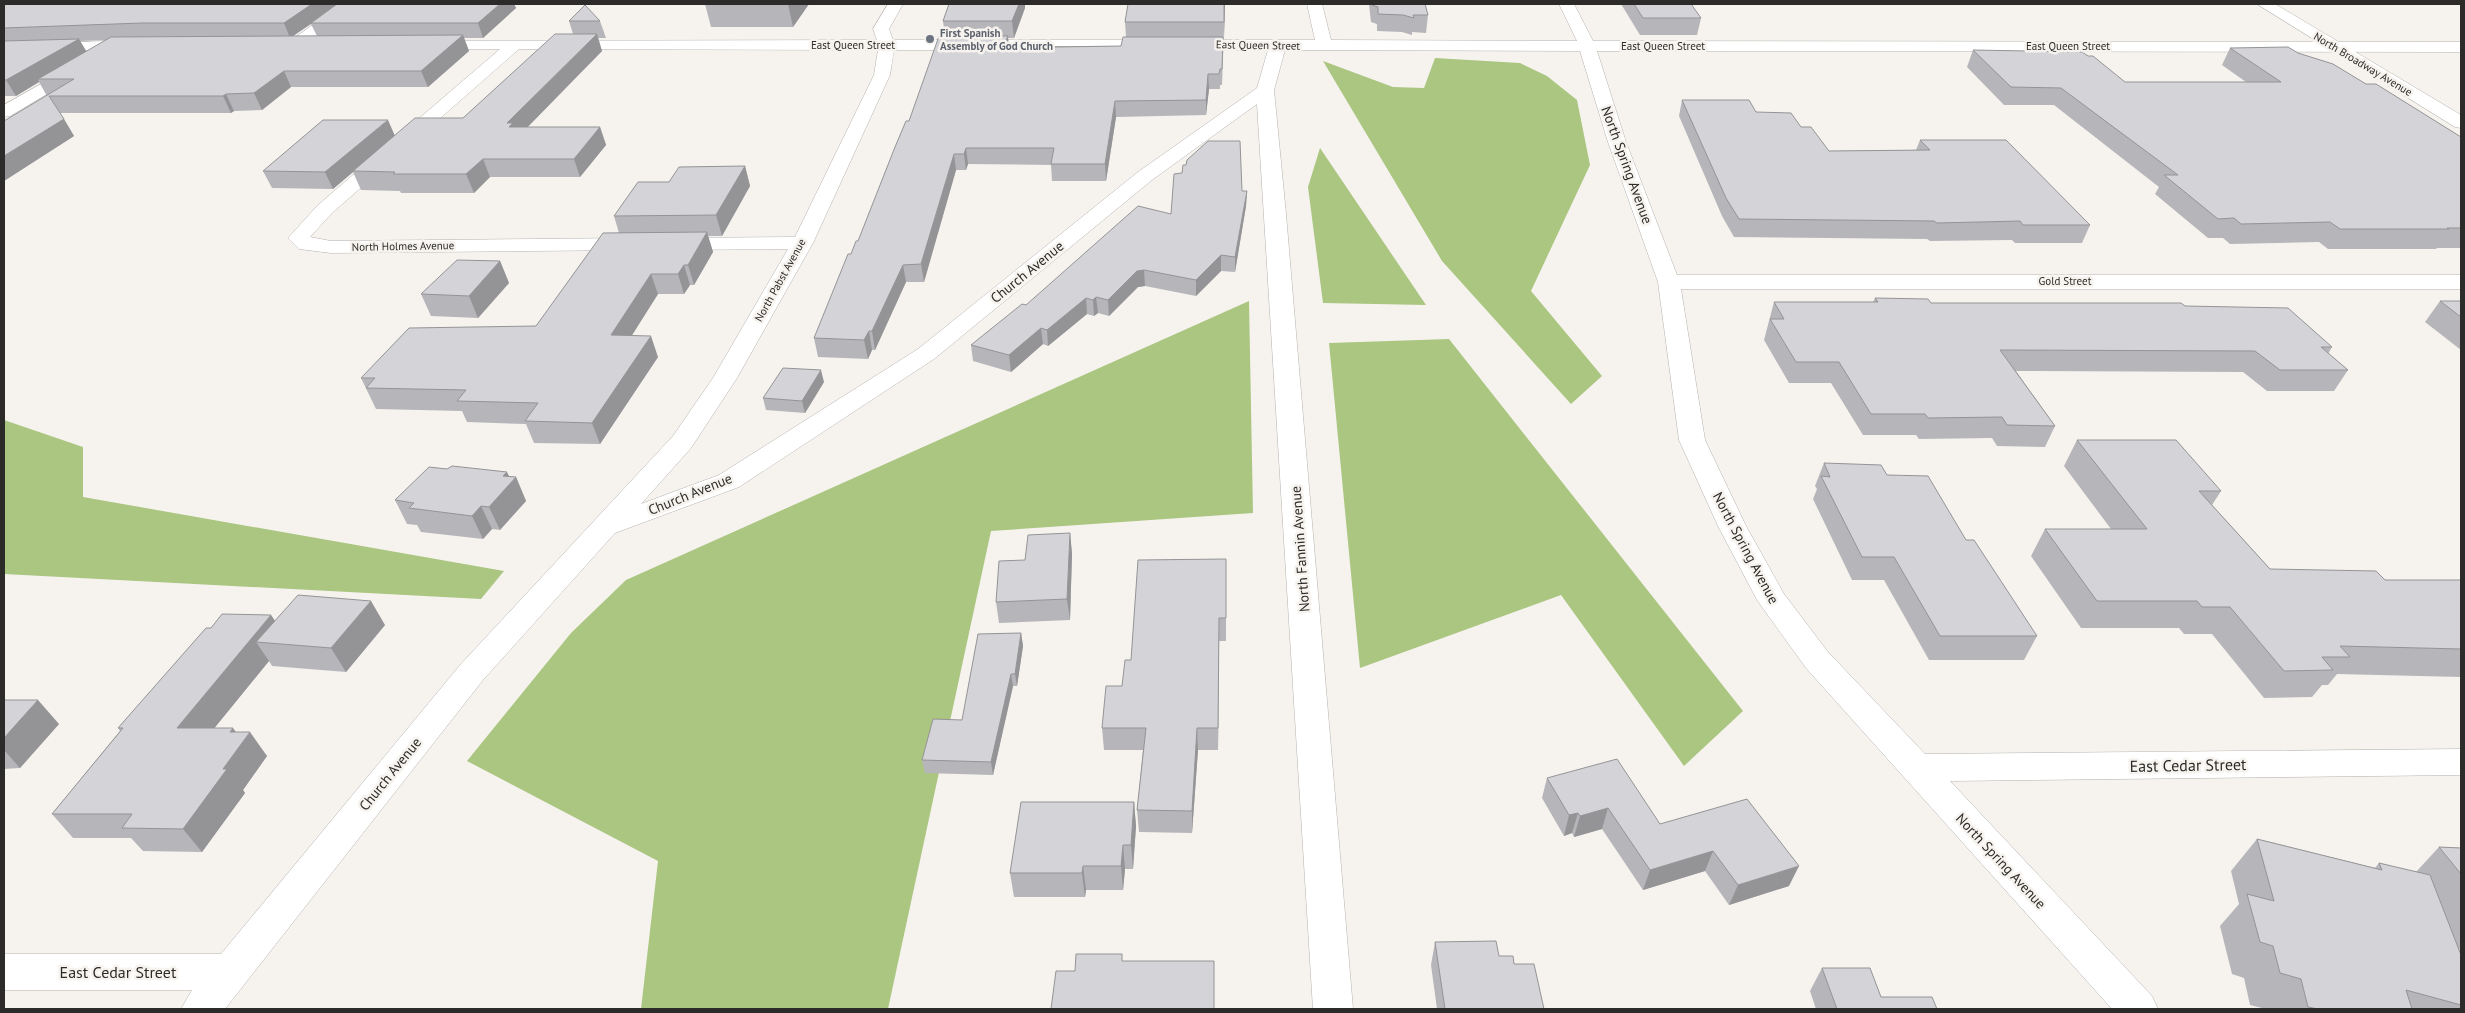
<svg xmlns="http://www.w3.org/2000/svg" width="2465" height="1013" viewBox="0 0 2465 1013" font-family="'PT Sans',sans-serif">
<style>
.forest{fill:#abc681}
.lines{fill:none;stroke-linecap:round;stroke-linejoin:round}
.street-casing{stroke:#b6b3b0;stroke-width:1}
.primary-casing{stroke:#b6b3b0;stroke-width:1}
.street{fill:#fff;fill-rule:evenodd}
.primary{fill:#fff;fill-rule:evenodd}
.wall{fill:#b6b5b9;fill-rule:evenodd}
.shaded-wall{fill:#949496}
.building{fill:#d4d3d7;stroke:#949496}
.worship-dot{fill:#6b7280;stroke:#f6f3ef;stroke-width:2}
.labels{text-anchor:middle;dominant-baseline:central;stroke-width:5;stroke-linejoin:round;paint-order:stroke}
.far-worship-label{font-size:11px;font-weight:bold;fill:#5b616d;stroke:#f6f3ef;text-anchor:start}
.far-street-label{font-size:11px;fill:#2c2b29;stroke:#f6f3ef}
.street-label{font-size:14px;fill:#2c2b29;stroke:#f6f3ef}
.near-street-label{font-size:16px;fill:#2c2b29;stroke:#f6f3ef}
</style>
<rect width="100%" height="100%" fill="#f6f3ef"/>
<!-- forest -->
<g class="forest">
<polygon points="1435,58 1520,63 1547,76 1577,100 1590,165 1531,291 1602,376 1571,404 1442,261 1323,61 1393,87 1424,88"/>
<polygon points="1320,148 1426,305 1323,303 1308,187"/>
<polygon points="1249,301 1253,513 991,531 888,1009 641,1009 658,861 467,761 571,633 626,580"/>
<polygon points="1449,339 1743,711 1684,766 1561,595 1360,668 1329,343"/>
<polygon points="4,420 83,447 83,497 504,571 481,599 4,574"/>
</g>
<g class="lines">
<!-- street casing -->
<g class="street-casing">
<g id="street">
<polygon points="342,4 359,4 302,47 290,47 288,44 290,41"/>
<path d="M888,4H903L889,29L893,40H1315L1307,4H1322L1331,40L1577,41L1559,4H1574L1593,41L2461,42V52L1597,51L1626,142L1677,275H2461V289H1681L1705,440L1746,526L1784,594L1828,652L1925,754L2461,749V775L1950,781L2152,996L2158,1009H2112L1806,668L1757,600L1718,526L1679,440L1658,282L1608,142L1580,51L1285,50L1274,90L1286,214L1353,1009H1313L1257,104L1152,180L934,359L739,487L615,533L483,680L225,1009H181L192,990H4V954H221L461,664L673,436L713,378L788,249L673,250L666,248L662,244L666,240L673,238L795,237L874,75L878,50L519,49L332,213L310,237L331,241L633,238L640,240L644,244L640,248L633,250L331,253L299,249L288,238L318,205L500,49H428L422,47L420,44L422,41L877,40L873,29ZM894,50H1268L1257,88L1138,172L918,349L719,475L641,504L691,448L737,378L813,243L890,75Z"/>
<polygon points="132,40 138,42 140,45 138,48 4,55 4,45"/>
<polygon points="76,64 82,65 84,69 82,73 10,116 4,117 4,105"/>
</g>
</g>
<!-- primary casing -->
<g class="primary-casing">
<polygon id="primary" points="2257,4 2275,4 2461,115 2461,128 2455,127"/>
</g>
<!-- street -->
<use href="#street" class="street"/>
<!-- primary -->
<use href="#primary" class="primary"/>
</g>
<!-- wall -->
<g class="wall">
<path d="M4,4H514L516,8L483,38H464L469,51L428,87H291L262,110L234,111L231,113H60L74,136L4,181V121L47,96L39,82L16,96H4ZM311,24L317,36H293ZM107,40L86,52L80,41Z"/>
<polygon points="705,4 809,4 793,27 711,27"/>
<polygon points="949,4 1025,4 1025,8 1014,38 1008,38 1009,46 1121,46 1126,37 1125,22 1128,4 1225,4 1222,85 1220,85 1220,89 1209,89 1206,115 1116,117 1106,181 1052,181 1051,165 968,164 966,170 956,170 924,282 906,282 875,350 872,350 868,359 818,357 814,338 851,254 858,241 945,36 943,21"/>
<polygon points="1369,4 1425,4 1428,15 1426,33 1412,32 1412,35 1402,32 1377,31 1377,24 1371,22"/>
<polygon points="1621,4 1691,4 1701,18 1697,35 1640,35"/>
<polygon points="569,21 600,21 606,38 598,38 602,51 527,127 600,127 606,145 580,177 490,177 474,193 401,193 400,191 361,190 353,172 333,189 272,188 263,171 463,118 573,34"/>
<polygon points="2230,48 2298,53 2366,84 2461,137 2461,248 2437,248 2436,249 2328,249 2319,242 2230,244 2223,238 2208,238 2155,194 2159,187 2054,105 2004,105 1967,67 1973,50 2088,56 2125,82 2246,82 2222,65"/>
<polygon points="1682,100 1756,112 1801,127 1829,151 1916,150 1920,140 2090,225 2082,243 2015,243 2012,240 1930,241 1927,239 1734,237 1722,216 1679,116"/>
<polygon points="745,166 750,186 722,236 708,236 713,252 694,285 690,285 684,294 658,294 631,336 658,357 600,444 534,443 526,424 467,422 462,411 376,409 361,378 536,326 619,233 614,216 669,182"/>
<polygon points="1182,173 1242,191 1247,191 1246,206 1235,272 1221,271 1196,296 1145,286 1138,287 1109,316 1098,313 1094,316 1087,314 1048,346 1043,344 1011,372 973,361 971,345 1026,305 1171,214"/>
<polygon points="500,261 509,283 478,318 431,316 421,294"/>
<polygon points="1875,298 1931,303 2185,306 2332,347 2328,354 2348,370 2334,391 2267,391 2243,372 2016,371 2055,426 2045,447 1997,446 1992,438 1919,439 1916,435 1863,435 1831,383 1789,383 1764,340 1774,302 1873,302"/>
<polygon points="2440,301 2461,301 2461,350 2425,322"/>
<polygon points="824,382 805,413 766,410 763,398"/>
<polygon points="2077,440 2221,491 2212,505 2270,569 2385,580 2461,580 2461,677 2337,674 2328,685 2322,685 2312,697 2264,698 2212,634 2184,634 2179,628 2081,628 2031,556 2045,529 2111,529 2064,466"/>
<polygon points="1824,463 1887,475 1966,540 2037,636 2024,660 1929,660 1884,580 1852,580 1813,499 1817,489 1815,486"/>
<polygon points="510,477 516,477 526,501 500,530 492,529 483,539 421,532 417,525 407,524 395,500"/>
<polygon points="1070,533 1072,554 1070,620 999,623 996,602 1025,560"/>
<polygon points="1226,559 1226,641 1219,641 1218,750 1198,750 1192,833 1139,832 1137,810 1143,750 1104,750 1102,728 1122,686 1131,660"/>
<polygon points="271,615 275,621 385,625 346,672 272,666 269,661 214,728 236,732 267,756 243,790 245,793 202,852 143,851 131,838 73,838 52,814 120,731 118,728 211,628"/>
<polygon points="1021,633 1023,646 1017,686 1013,686 993,775 925,773 922,760 962,720"/>
<polygon points="4,700 59,724 20,768 4,769"/>
<polygon points="1547,778 1660,824 1789,886 1729,905 1705,871 1643,890 1602,829 1574,837 1572,833 1564,836 1542,798"/>
<polygon points="1134,802 1136,826 1133,869 1125,869 1123,890 1086,890 1085,897 1014,897 1010,873"/>
<polygon points="2257,839 2375,868 2379,863 2416,872 2439,847 2461,848 2461,951 2459,948 2461,955 2461,1009 2266,1009 2250,1005 2244,978 2232,974 2220,926 2239,904 2231,871"/>
<polygon points="1435,942 1499,956 1514,964 1544,1009 1437,1009 1431,965"/>
<polygon points="1822,968 1881,997 1937,1009 1816,1009 1810,991"/>
</g>
<!-- shaded-wall -->
<g class="shaded-wall">
<polygon points="312,4 340,4 290,38 284,23"/>
<polygon points="500,4 514,4 516,8 483,38 478,23"/>
<polygon points="788,4 809,4 793,27"/>
<polygon points="1019,4 1025,4 1025,8 1014,38 1012,21"/>
<polygon points="1224,4 1225,4 1224,38"/>
<polygon points="597,34 602,51 518,137 507,123"/>
<polygon points="463,35 469,51 428,87 421,71"/>
<polygon points="1008,36 1009,51 1004,46"/>
<polygon points="79,39 88,54 38,79 39,82 16,96 6,80"/>
<polygon points="284,71 291,87 262,110 254,93"/>
<polygon points="1208,74 1209,89 1206,115 1206,100"/>
<polygon points="226,94 234,111 231,113 223,96"/>
<polygon points="1115,101 1116,117 1106,181 1105,164"/>
<polygon points="64,119 74,136 4,181 4,156"/>
<polygon points="388,120 395,136 353,171 353,172 333,189 325,172"/>
<polygon points="600,127 606,145 580,177 574,159"/>
<polygon points="966,148 968,164 966,170 964,154"/>
<polygon points="954,154 956,170 924,282 921,264"/>
<polygon points="483,159 490,177 474,193 466,174"/>
<polygon points="745,166 750,186 722,236 716,215"/>
<polygon points="1247,191 1246,206 1235,272 1235,257"/>
<polygon points="707,232 713,252 694,285 688,265"/>
<polygon points="1221,255 1221,271 1196,296 1196,280"/>
<polygon points="500,261 509,283 478,318 469,296"/>
<polygon points="684,265 690,285 684,294 678,274"/>
<polygon points="903,265 906,282 875,350 872,331"/>
<polygon points="1144,270 1145,286 1138,287 1109,316 1108,300 1137,271"/>
<polygon points="651,274 658,294 619,356 611,335"/>
<polygon points="1096,297 1098,313 1094,316 1093,300"/>
<polygon points="1086,298 1087,314 1048,346 1047,330"/>
<polygon points="1041,328 1043,344 1011,372 1009,355"/>
<polygon points="869,331 872,350 868,359 864,340"/>
<polygon points="651,336 658,357 600,444 592,423"/>
<polygon points="821,370 824,382 805,413 802,401"/>
<polygon points="507,472 512,482 516,477 526,501 500,530 489,507 503,476"/>
<polygon points="481,506 492,529 483,539 472,516"/>
<polygon points="1070,533 1072,554 1070,620 1067,599"/>
<polygon points="371,601 385,625 346,672 331,648"/>
<polygon points="271,615 287,639 256,642 269,661 195,752 177,728"/>
<polygon points="1219,618 1219,641 1218,750 1218,728"/>
<polygon points="1021,633 1023,646 1017,686 1015,674"/>
<polygon points="1011,674 1013,686 993,775 991,762"/>
<polygon points="38,700 59,724 20,768 4,750 4,738"/>
<polygon points="233,728 243,742 250,732 267,756 243,790 245,793 202,852 183,829 223,769 230,732"/>
<polygon points="1197,728 1198,750 1192,833 1192,811"/>
<polygon points="1134,802 1136,826 1133,869 1131,845"/>
<polygon points="1608,808 1602,829 1574,837 1580,816"/>
<polygon points="1578,813 1572,833 1564,836 1569,815"/>
<polygon points="1123,845 1125,869 1123,890 1121,866"/>
<polygon points="1713,851 1705,871 1643,890 1650,870"/>
<polygon points="1083,866 1086,890 1085,897 1082,873"/>
<polygon points="1799,866 1789,886 1729,905 1738,885"/>
</g>
<!-- building -->
<g class="building">
<polygon points="4,4 312,4 284,23 142,23 4,28"/>
<polygon points="337,4 500,4 478,23 311,23"/>
<polygon points="949,4 1019,4 1012,21 943,21"/>
<polygon points="1128,4 1224,4 1224,22 1125,22"/>
<polygon points="1372,4 1425,4 1428,15 1413,15 1414,18 1403,15 1378,14 1378,7 1372,5"/>
<polygon points="1634,4 1691,4 1701,18 1643,18"/>
<polygon points="585,5 600,21 569,21"/>
<polygon points="555,34 597,34 507,123 513,123 509,127 600,127 574,159 483,159 466,174 393,174 395,172 353,171 415,118 463,118"/>
<polygon points="463,35 421,71 284,71 254,93 226,94 223,96 49,96 64,119 4,156 4,121 74,79 38,79 111,37"/>
<polygon points="939,36 1008,36 1004,46 1055,47 1121,46 1123,37 1223,37 1222,69 1220,69 1219,74 1208,74 1206,100 1115,101 1105,164 1051,164 1054,148 966,148 964,154 954,154 921,264 903,265 872,331 869,331 864,340 814,338 848,254 851,254 856,241 858,241 895,147 906,121 909,121"/>
<polygon points="79,39 6,80 4,80 4,41"/>
<polygon points="2288,47 2298,53 2333,64 2366,84 2376,84 2461,137 2461,228 2447,228 2449,229 2340,229 2330,222 2241,224 2234,218 2218,219 2164,175 2178,175 2061,88 2011,87 1973,50 2082,52 2088,56 2093,56 2125,82 2281,82 2230,48"/>
<polygon points="1682,100 1749,100 1756,112 1791,113 1801,127 1811,127 1829,151 1930,150 1920,140 2006,140 2090,225 2023,225 2020,221 1937,223 1934,221 1739,219 1726,198"/>
<polygon points="323,120 388,120 325,172 263,171"/>
<polygon points="1208,141 1240,141 1242,191 1247,191 1235,257 1221,255 1196,280 1144,270 1137,271 1108,300 1096,297 1093,300 1086,298 1047,330 1041,328 1009,355 971,345 1022,304 1026,305 1138,206 1171,214 1174,174 1182,173 1183,165 1186,165 1187,160"/>
<polygon points="745,166 716,215 614,216 638,182 669,182 679,167"/>
<polygon points="707,232 688,265 684,265 678,274 651,274 611,335 651,336 592,423 525,421 538,403 457,401 466,390 366,388 375,378 361,378 409,328 536,326 603,233"/>
<polygon points="457,260 500,261 469,296 421,294"/>
<polygon points="1875,298 1928,299 1931,303 2181,303 2185,306 2288,308 2332,347 2321,347 2348,370 2280,370 2255,351 2000,350 2055,426 2007,425 2002,417 1928,418 1925,414 1871,414 1839,362 1796,362 1770,319 1784,319 1774,302 1878,302"/>
<polygon points="2440,301 2461,301 2461,317"/>
<polygon points="783,368 821,370 802,401 763,398"/>
<polygon points="2077,440 2176,440 2221,491 2199,491 2270,569 2376,571 2385,580 2461,580 2461,649 2340,646 2350,657 2322,657 2333,670 2284,671 2230,607 2202,607 2197,601 2097,601 2045,529 2147,529"/>
<polygon points="1824,463 1881,465 1887,475 1928,476 1966,540 1974,540 2037,636 1940,636 1894,557 1862,557 1821,476 1830,477"/>
<polygon points="452,466 507,472 503,476 516,477 489,507 481,506 472,516 409,508 414,503 395,500 429,467 447,469"/>
<polygon points="1070,533 1067,599 996,602 999,561 1025,560 1028,535"/>
<polygon points="1226,559 1226,618 1219,618 1218,728 1197,728 1192,811 1137,810 1146,728 1102,728 1106,686 1122,686 1125,660 1131,660 1138,560"/>
<polygon points="298,595 371,601 331,648 256,642"/>
<polygon points="222,614 271,615 177,728 233,728 230,732 250,732 223,769 227,769 183,829 122,828 132,814 52,814 123,728 118,728 206,628 211,628"/>
<polygon points="1021,633 1015,674 1011,674 991,762 922,760 933,719 962,720 978,634"/>
<polygon points="4,700 38,700 4,738"/>
<polygon points="1617,759 1660,824 1747,799 1799,866 1738,885 1713,851 1650,870 1608,808 1580,816 1578,813 1569,815 1547,778"/>
<polygon points="1021,802 1134,802 1131,845 1123,845 1121,866 1083,866 1082,873 1010,873"/>
<polygon points="2257,839 2382,870 2379,863 2430,875 2461,955 2461,1005 2406,990 2412,1009 2318,1009 2308,1007 2301,979 2280,973 2273,946 2260,942 2247,894 2274,901"/>
<polygon points="2439,847 2461,848 2461,874"/>
<polygon points="1496,941 1499,956 1513,956 1514,964 1534,964 1544,1009 1445,1009 1435,942"/>
<polygon points="1076,954 1122,954 1122,961 1214,961 1214,1009 1051,1009 1056,971 1075,971"/>
<polygon points="1822,968 1870,968 1881,997 1932,997 1937,1009 1837,1009"/>
</g>
<!-- markers -->
<circle class="worship-dot" cx="930" cy="39" r="5"/>
<g class="labels">
<!-- far-worship labels -->
<g class="far-worship-label">
<text x="940" y="33">First Spanish<tspan x="940" dy="13">Assembly of God Church</tspan></text>
</g>
<!-- far-street labels -->
<g class="far-street-label">
<text x="853" y="45">East Queen Street</text>
<text transform="translate(1258 45) rotate(1)">East Queen Street</text>
<text x="1663" y="46">East Queen Street</text>
<text x="2068" y="46">East Queen Street</text>
<text transform="translate(2363 64) rotate(31)">North Broadway Avenue</text>
<text transform="translate(403 246) rotate(-1)">North Holmes Avenue</text>
<text transform="translate(780 280) rotate(-61)">North Pabst Avenue</text>
<text x="2065" y="281">Gold Street</text>
</g>
<!-- street labels -->
<g class="street-label">
<text transform="translate(1627 165) rotate(70)">North Spring Avenue</text>
<text transform="translate(1027 272) rotate(-39)">Church Avenue</text>
<text transform="translate(690 494) rotate(-22)">Church Avenue</text>
<text transform="translate(1746 548) rotate(62)">North Spring Avenue</text>
<text transform="translate(1300 549) rotate(-94)">North Fannin Avenue</text>
<text transform="translate(390 774) rotate(-51)">Church Avenue</text>
<text transform="translate(2001 861) rotate(47)">North Spring Avenue</text>
</g>
<!-- near-street labels -->
<g class="near-street-label">
<text transform="translate(2188 765) rotate(-1)">East Cedar Street</text>
<text x="118" y="972">East Cedar Street</text>
</g>
</g>
<!-- border -->
<rect width="2465" height="1013" fill="none" stroke="#2c2b29" stroke-width="10"/>
</svg>
